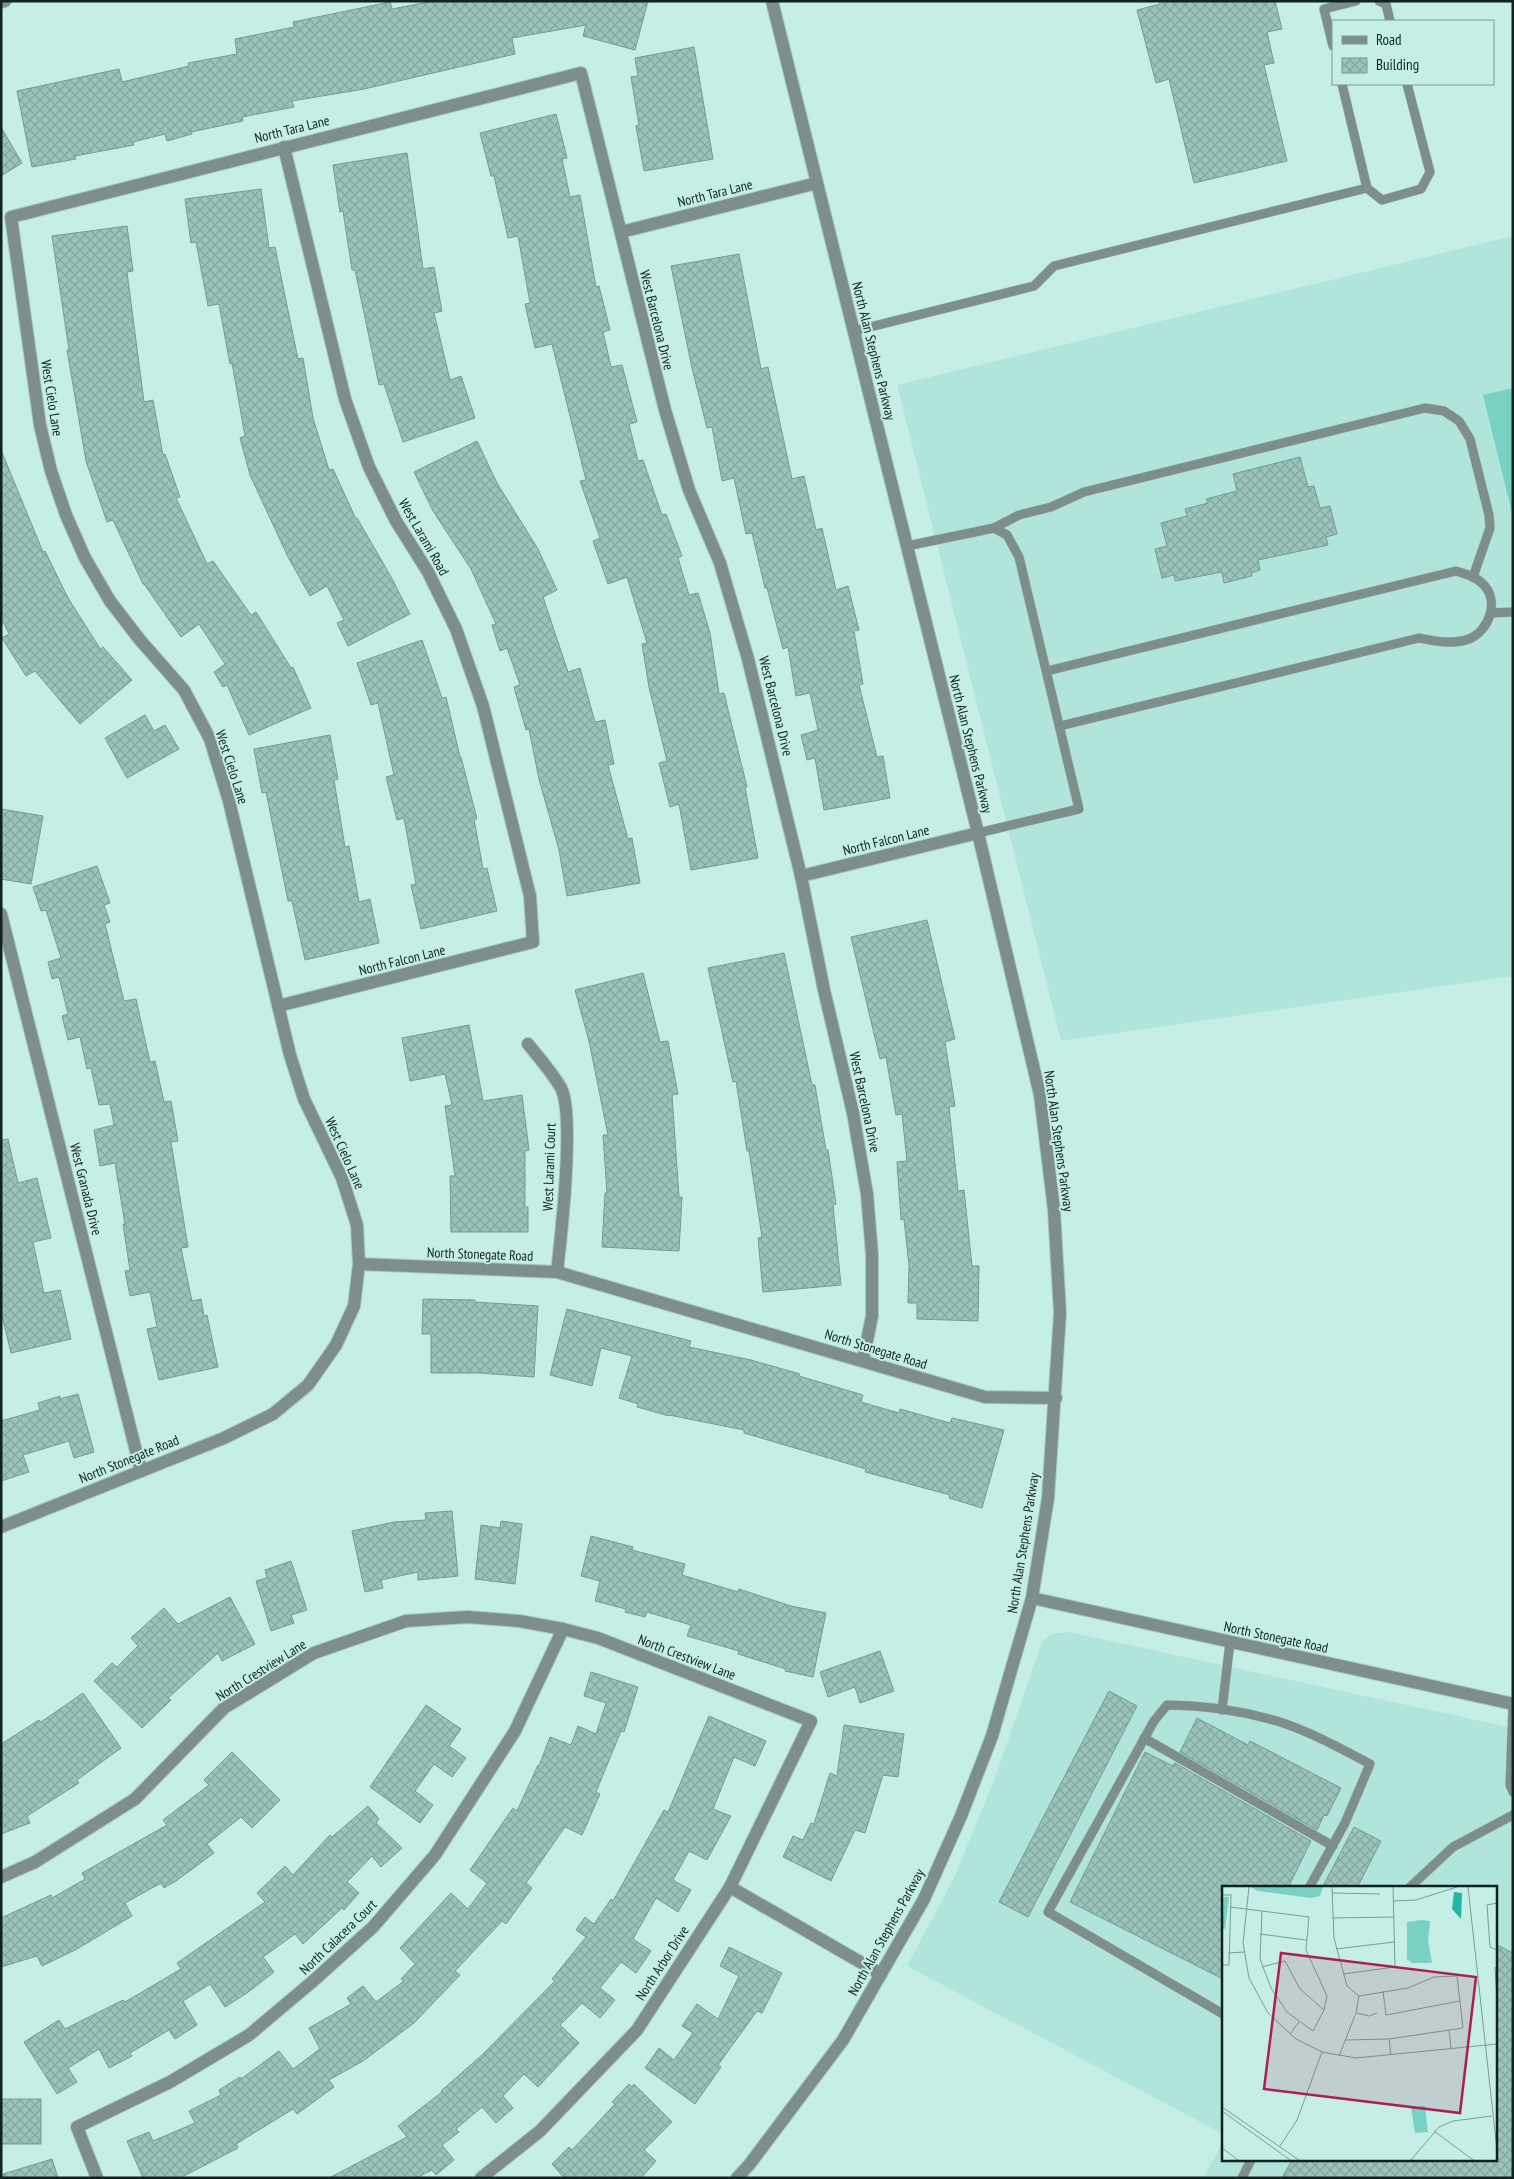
<svg xmlns="http://www.w3.org/2000/svg" width="1514" height="2179" viewBox="0 0 1514 2179" font-family="'PT Sans Narrow',sans-serif">
<style>
.built{fill:#b1e4db}
.garden{fill:#78d1c3}
.building{fill:url(#building-cross-hatch);stroke:#749b94}
.lines{fill:none;stroke-linecap:round;stroke-linejoin:round}
.service-casing{stroke:#a4c9c2;stroke-width:10}
.minor-casing{stroke:#a4c9c2;stroke-width:14}
.tertiary-casing{stroke:#a4c9c2;stroke-width:14}
.service{stroke:#7d8e8b;stroke-width:9}
.minor{stroke:#7d8e8b;stroke-width:12}
.tertiary{stroke:#7d8e8b;stroke-width:12}
.labels{text-anchor:middle;dominant-baseline:central;stroke-width:4;stroke-linejoin:round;paint-order:stroke}
.street-label{font-size:14px;fill:#122220;stroke:#c4eee6}
.inset-road{fill:none;stroke:#7d9c97;stroke-width:1}
.view{fill:#ad1e58;fill-opacity:0.15;stroke:#ad1e58;stroke-width:2.5}
.inset-edge{fill:none;stroke:#122220;stroke-width:2.5}
</style>
<defs>
<pattern id="building-cross-hatch" width="8" height="8" patternUnits="userSpaceOnUse" patternTransform="scale(1.25)"><rect width="8" height="8" fill="#9ac3bb"/><path d="M0 0l8 8M0 8l8-8" fill="none" stroke="#84a7a0"/></pattern>
</defs>
<rect width="100%" height="100%" fill="#c4eee6"/>
<!-- built -->
<g class="built">
<polygon points="1513,236 1513,976 1061,1041 897,385"/>
<polygon points="1069,1632 1513,1728 1513,2178 1203,2178 1223,2142 1223,2160 1495,2160 1495,1888 1223,1888 1223,2134 907,1966 954,1878 995,1778 1042,1642 1052,1634"/>
</g>
<!-- garden -->
<polygon class="garden" points="1513,388 1513,517 1483,395"/>
<!-- building -->
<g class="building">
<polygon points="433,1 648,1 635,50 583,36 586,25 512,38 515,54 364,89 292,101 294,107 242,117 243,121 191,132 192,134 167,141 165,134 133,142 134,145 75,156 76,159 32,167 17,91 119,69 122,82 189,66 188,63 237,54 235,39 294,27 293,22 390,2 392,9"/>
<polygon points="1159,1 1275,1 1282,29 1267,32 1274,63 1264,65 1287,161 1194,183 1169,79 1156,83 1137,10 1160,4"/>
<polygon points="694,47 713,159 644,171 636,126 639,125 631,77 638,76 635,58"/>
<polygon points="556,114 567,158 562,159 570,197 580,195 596,287 599,286 610,330 603,332 611,367 622,365 637,422 629,424 638,461 643,460 662,515 666,514 682,556 678,558 689,595 698,593 710,633 719,694 724,693 747,787 745,787 758,858 691,870 679,804 670,807 659,763 667,761 649,687 642,644 647,643 627,577 608,584 593,541 600,538 580,481 586,480 552,344 535,348 525,304 530,303 518,236 508,238 494,176 491,176 480,133"/>
<polygon points="1,127 22,163 1,176"/>
<polygon points="407,153 423,269 434,267 442,311 434,313 450,380 461,376 475,418 403,442 384,384 379,385 355,270 352,270 343,211 340,212 333,165"/>
<polygon points="261,189 269,248 275,247 298,359 303,358 313,418 329,470 333,469 356,519 357,518 390,575 410,614 348,646 337,623 344,620 327,586 310,596 288,557 250,475 240,438 245,436 232,363 230,364 219,304 208,306 196,242 191,243 185,199"/>
<polygon points="127,226 133,271 127,272 144,402 153,400 163,455 165,454 180,497 176,498 207,564 213,561 251,615 256,612 291,668 293,667 311,708 249,735 227,685 223,687 214,672 225,664 199,624 181,637 144,584 143,584 113,520 107,522 86,461 67,350 69,350 52,236"/>
<polygon points="739,254 761,369 768,367 792,479 804,476 816,530 822,528 836,590 848,586 859,630 854,631 863,684 859,685 877,757 883,756 890,798 824,810 815,758 807,760 801,735 818,730 810,693 796,696 788,647 783,649 767,588 765,588 752,533 746,534 734,478 722,481 712,427 707,428 692,368 671,266"/>
<polygon points="477,441 497,483 538,549 557,590 543,597 568,672 580,668 595,722 605,720 614,764 608,765 628,839 632,838 640,883 567,896 559,850 539,779 529,729 526,730 514,687 520,685 507,648 500,651 492,625 496,624 471,569 433,511 414,472"/>
<polygon points="1,450 43,552 45,551 68,598 101,650 103,647 132,680 80,724 35,671 26,676 2,638 9,634 1,618"/>
<polygon points="1300,457 1308,487 1314,486 1320,508 1330,506 1337,534 1326,537 1328,545 1258,560 1260,570 1251,573 1252,576 1224,583 1222,572 1175,581 1174,575 1162,578 1155,549 1167,546 1161,523 1187,516 1185,509 1208,503 1206,499 1237,491 1233,474"/>
<polygon points="422,640 442,698 446,697 460,757 461,757 477,819 474,819 483,869 487,868 497,911 421,929 411,885 416,884 404,818 397,820 386,777 394,775 378,703 371,705 357,663"/>
<polygon points="145,715 154,731 165,725 179,749 127,778 105,738"/>
<polygon points="330,735 338,779 334,780 345,847 349,846 359,902 370,899 379,943 305,960 292,901 288,901 266,792 262,793 254,749"/>
<polygon points="1,809 43,816 31,884 1,879"/>
<polygon points="97,866 110,903 104,905 110,922 105,924 124,1001 136,999 150,1062 155,1061 164,1102 171,1101 178,1141 171,1142 188,1247 181,1248 192,1301 201,1299 204,1316 207,1315 218,1367 159,1380 147,1329 157,1327 150,1292 130,1296 125,1271 130,1270 123,1224 125,1224 115,1163 100,1166 94,1130 114,1125 110,1104 99,1105 91,1068 87,1069 80,1037 68,1040 62,1016 68,1014 59,977 52,979 48,962 61,958 46,910 41,911 33,887"/>
<polygon points="927,920 955,1039 945,1042 955,1106 949,1107 958,1191 964,1190 972,1266 979,1266 978,1321 917,1319 917,1303 908,1303 909,1266 904,1219 901,1220 897,1162 907,1161 902,1114 896,1115 886,1057 880,1059 851,937"/>
<polygon points="784,953 812,1085 815,1085 826,1150 828,1150 836,1204 833,1205 841,1285 763,1292 758,1238 762,1237 749,1151 747,1151 736,1081 733,1082 708,968"/>
<polygon points="643,973 660,1042 668,1041 678,1094 672,1095 679,1197 682,1197 679,1251 602,1247 605,1193 607,1193 603,1135 608,1135 589,1041 575,990"/>
<polygon points="469,1025 483,1101 522,1095 529,1150 525,1151 525,1207 528,1207 528,1232 451,1232 450,1176 455,1176 445,1106 452,1105 445,1074 410,1081 402,1038"/>
<polygon points="8,1139 18,1183 37,1178 51,1238 33,1242 44,1293 60,1290 71,1339 11,1353 1,1312 1,1140"/>
<polygon points="423,1299 475,1300 475,1302 538,1306 534,1377 480,1373 431,1373 431,1334 422,1334"/>
<polygon points="567,1309 691,1341 689,1347 751,1360 800,1374 799,1376 863,1395 861,1402 899,1413 900,1409 950,1423 952,1418 1004,1430 982,1508 949,1498 950,1495 865,1472 866,1469 744,1433 744,1430 669,1415 669,1416 637,1407 638,1404 619,1398 632,1356 601,1348 592,1386 550,1375"/>
<polygon points="78,1394 94,1452 74,1458 69,1441 23,1455 29,1472 1,1481 1,1421 40,1410 38,1403 60,1396 60,1399"/>
<polygon points="452,1511 458,1576 418,1580 418,1572 381,1580 383,1588 365,1592 352,1531 394,1522 426,1520 425,1513"/>
<polygon points="501,1521 522,1524 515,1584 475,1579 481,1525 500,1528"/>
<polygon points="591,1536 633,1547 632,1550 685,1564 682,1575 738,1592 739,1589 791,1606 826,1613 813,1677 785,1671 786,1669 738,1654 739,1651 687,1636 691,1625 647,1612 645,1617 625,1612 626,1609 595,1601 600,1581 581,1576"/>
<polygon points="291,1561 307,1610 291,1615 294,1623 271,1631 256,1581 267,1578 265,1570"/>
<polygon points="230,1597 255,1644 222,1661 218,1653 168,1698 171,1700 142,1728 94,1681 112,1663 117,1667 138,1646 131,1638 164,1608 178,1624"/>
<polygon points="880,1651 894,1691 860,1703 855,1687 828,1697 820,1672"/>
<polygon points="591,1672 638,1687 624,1732 621,1731 596,1792 600,1794 582,1835 565,1827 526,1883 532,1888 506,1924 502,1921 455,1971 460,1975 414,2023 363,2061 329,2080 334,2087 297,2114 293,2109 236,2144 238,2148 180,2178 143,2178 127,2141 149,2132 153,2141 195,2123 189,2111 221,2095 219,2090 240,2077 241,2079 279,2051 293,2069 320,2049 309,2028 351,2004 347,1998 363,1986 376,2002 404,1981 401,1979 415,1964 400,1948 451,1893 468,1909 487,1883 470,1870 513,1808 517,1811 538,1765 539,1766 550,1737 571,1745 578,1726 596,1734 606,1703 584,1696"/>
<polygon points="1109,1691 1137,1706 1028,1917 999,1902"/>
<polygon points="83,1693 121,1748 77,1780 79,1783 27,1816 30,1823 1,1834 1,1744 39,1720 41,1722"/>
<polygon points="426,1705 461,1729 449,1746 466,1758 452,1777 434,1764 415,1791 433,1805 420,1823 370,1787"/>
<polygon points="709,1716 766,1741 755,1766 734,1757 713,1809 731,1816 707,1860 689,1851 673,1880 691,1890 678,1912 656,1898 633,1939 651,1951 636,1973 621,1962 600,1988 615,2000 600,2018 582,2003 560,2025 579,2043 538,2087 524,2074 503,2096 513,2108 496,2123 482,2107 456,2129 459,2132 442,2145 454,2160 436,2175 432,2170 416,2178 329,2178 407,2137 398,2126 442,2092 441,2091 482,2055 555,1981 552,1979 586,1937 576,1930 585,1917 594,1924 611,1899 613,1901 664,1810 668,1812"/>
<polygon points="1197,1718 1248,1745 1250,1741 1341,1788 1327,1816 1324,1815 1317,1830 1180,1752"/>
<polygon points="844,1725 904,1734 898,1777 883,1775 865,1833 855,1830 831,1881 783,1857 793,1836 803,1840 811,1823 814,1824 830,1773 837,1776"/>
<polygon points="232,1752 280,1800 252,1828 241,1817 207,1844 214,1853 176,1881 164,1888 161,1883 125,1903 132,1916 77,1949 42,1966 37,1956 1,1967 1,1918 51,1895 52,1898 85,1879 82,1873 167,1825 163,1820 209,1785 204,1780"/>
<polygon points="1145,1752 1173,1766 1175,1763 1311,1841 1288,1888 1223,1888 1223,1979 1070,1902"/>
<polygon points="368,1806 379,1819 376,1823 402,1848 381,1867 372,1856 347,1882 359,1893 344,1910 342,1908 303,1944 295,1934 263,1957 274,1972 247,1993 225,2007 210,1984 183,2001 197,2025 175,2039 169,2030 130,2053 132,2056 109,2068 99,2049 68,2068 77,2082 57,2094 24,2042 59,2020 65,2029 123,2000 125,2002 181,1969 177,1963 265,1902 257,1893 285,1866 293,1875 330,1835 332,1837"/>
<polygon points="1354,1827 1381,1841 1357,1888 1322,1888"/>
<polygon points="1495,1944 1513,1953 1513,2178 1282,2178 1292,2160 1495,2160"/>
<polygon points="729,1947 782,1973 762,2013 757,2011 718,2065 721,2067 695,2104 645,2068 659,2048 674,2060 693,2033 682,2026 697,2004 718,2019 739,1976 720,1966"/>
<polygon points="629,2084 632,2087 634,2084 672,2122 644,2150 656,2161 641,2178 564,2178 552,2164 569,2147 572,2150 615,2104 612,2102"/>
<rect x="1" y="2099" width="40" height="45"/>
<polygon points="52,2159 58,2178 3,2178 3,2174"/>
</g>
<g class="lines">
<!-- service casing -->
<g class="service-casing">
<g id="service">
<polyline points="1379,1 1386,4 1390,21"/>
<polyline points="1333,46 1324,9 1356,1"/>
<polyline points="1342,84 1367,188 1382,200 1421,189 1430,172 1407,84"/>
<polyline points="854,331 1034,286 1054,266 1367,188"/>
<polyline points="994,528 1019,515 1051,507 1084,492 1425,408 1444,411 1459,421 1470,439 1489,515 1490,528 1473,577"/>
<polyline points="907,546 994,528 1007,535 1019,557 1079,809 978,833"/>
<polyline points="1491,613 1513,612"/>
<path d="M1047,671L1456,571C1466,574 1476,577 1483,584C1500,601 1489,631 1469,639C1453,645 1435,641 1419,638L1060,726"/>
<polyline points="1513,1707 1510,1785 1513,1792"/>
<polyline points="1222,1710 1230,1642"/>
<polyline points="1144,1738 1333,1846"/>
<polyline points="1409,1888 1453,1847 1513,1815"/>
<path d="M1223,2014L1048,1912L1154,1721L1167,1705C1203,1705 1242,1711 1277,1721C1309,1731 1340,1748 1370,1764L1345,1823L1309,1888"/>
<polyline points="1242,2178 1251,2160"/>
</g>
</g>
<!-- minor casing -->
<g class="minor-casing">
<g id="minor">
<polyline points="621,232 817,183"/>
<polyline points="801,876 978,833"/>
<polyline points="1,914 141,1471"/>
<polyline points="278,1006 533,942 530,896 483,706 456,629 428,572 396,521 369,467 345,399 284,147"/>
<path d="M528,1044C539,1058 552,1072 561,1088C575,1115 561,1237 557,1272"/>
<polyline points="359,1264 357,1225 342,1178 304,1099 290,1055 229,801 210,739 184,690 140,640 110,601 85,558 66,515 51,471 40,425 11,217 581,73 665,410 689,490 720,563 748,659 801,876 824,990 853,1113 867,1194 872,1255 872,1316 863,1360"/>
<polyline points="1,1527 224,1438 273,1414 308,1385 336,1345 354,1306 359,1264 557,1272 985,1397 1056,1398"/>
<polyline points="1,1877 35,1862 135,1799 224,1708 314,1653 406,1621 467,1617 519,1621 563,1629 598,1638 811,1721 730,1887 637,2030 540,2131 481,2178"/>
<polyline points="730,1887 881,1974"/>
<polyline points="97,2178 77,2127 170,2082 249,2035 312,1982 373,1927 435,1855 515,1731 563,1629"/>
</g>
</g>
<!-- tertiary casing -->
<g class="tertiary-casing">
<g id="tertiary">
<polyline points="1,2 5,1"/>
<polyline points="1032,1598 1513,1704"/>
<polyline points="737,2178 749,2165 843,2040 924,1899 961,1816 992,1736 1032,1598 1048,1498 1060,1313 1054,1210 1040,1095 978,833 772,1"/>
</g>
</g>
<!-- service -->
<use href="#service" class="service"/>
<!-- minor -->
<use href="#minor" class="minor"/>
<!-- tertiary -->
<use href="#tertiary" class="tertiary"/>
</g>
<g class="labels">
<!-- street labels -->
<g class="street-label">
<text transform="translate(292 129) rotate(-14)">North Tara Lane</text>
<text transform="translate(715 193) rotate(-14)">North Tara Lane</text>
<text transform="translate(657 320) rotate(76)">West Barcelona Drive</text>
<text transform="translate(874 351) rotate(76)">North Alan Stephens Parkway</text>
<text transform="translate(52 398) rotate(81)">West Cielo Lane</text>
<text transform="translate(424 537) rotate(60)">West Larami Road</text>
<text transform="translate(776 706) rotate(76)">West Barcelona Drive</text>
<text transform="translate(971 744) rotate(76)">North Alan Stephens Parkway</text>
<text transform="translate(232 767) rotate(72)">West Cielo Lane</text>
<text transform="translate(886 840) rotate(-14)">North Falcon Lane</text>
<text transform="translate(402 960) rotate(-14)">North Falcon Lane</text>
<text transform="translate(865 1102) rotate(78)">West Barcelona Drive</text>
<text transform="translate(1059 1141) rotate(82)">North Alan Stephens Parkway</text>
<text transform="translate(345 1153) rotate(66)">West Cielo Lane</text>
<text transform="translate(549 1167) rotate(-88)">West Larami Court</text>
<text transform="translate(86 1189) rotate(76)">West Granada Drive</text>
<text transform="translate(480 1254) rotate(2)">North Stonegate Road</text>
<text transform="translate(876 1349) rotate(17)">North Stonegate Road</text>
<text transform="translate(129 1459) rotate(-22)">North Stonegate Road</text>
<text transform="translate(1023 1543) rotate(-81)">North Alan Stephens Parkway</text>
<text transform="translate(1276 1637) rotate(12)">North Stonegate Road</text>
<text transform="translate(687 1657) rotate(21)">North Crestview Lane</text>
<text transform="translate(261 1670) rotate(-32)">North Crestview Lane</text>
<text transform="translate(886 1932) rotate(-61)">North Alan Stephens Parkway</text>
<text transform="translate(338 1937) rotate(-44)">North Calacera Court</text>
<text transform="translate(662 1963) rotate(-57)">North Arbor Drive</text>
</g>
</g>
<!-- overview -->
<g transform="translate(1222 1886)">
<rect width="275" height="275" fill="#c4eee6"/>
<path d="M199,34L208,35L206,54L210,77H190L185,73V36Z" fill="#78d1c3"/>
<path d="M29,1H101L98,10L89,12L36,5ZM1,11H7L3,43H0Z" fill="#78d1c3"/>
<path d="M188,38H201V59H188ZM203,220L206,246L193,247L189,221Z" fill="#78d1c3"/>
<path d="M232,6L240,7L239,33L230,23Z" fill="#25b5a5"/>
<path class="inset-road" d="M27,1L21,57L27,92L46,127L74,153L100,166L134,172L275,158M110,1L112,52L125,100L137,110L134,127L117,170M246,1L275,264M110,7L158,8M0,9H9L7,79H0M172,15L194,14L235,1M275,17L265,19L268,61L275,64M8,21L87,31L84,64L105,110L102,124L91,145L65,126L49,102L38,73L40,25M110,32L172,31M38,48L84,54M114,63L172,56M6,67L22,66M40,81L63,75L78,103L102,124M273,81L275,114M121,88L173,81L171,1M161,105L164,129L238,115M135,127L147,130L155,127M227,144L229,162M68,148L77,136M167,153L169,169M123,154L167,153L241,142L235,90L212,91L186,102L137,110M0,221L77,274M0,225L68,274M212,245L251,274M58,260L75,234L100,166M0,262L16,274M189,274L217,241L231,235L270,230"/>
<path class="view" d="M59,67L254,91L238,227L42,203Z"/>
<rect width="275" height="275" class="inset-edge"/>
</g>
<!-- border -->
<rect width="1514" height="2179" fill="none" stroke="#122220" stroke-width="5"/>
<!-- legend -->
<rect x="1332" y="20" width="162" height="65" fill="#c4eee6" stroke="#7d9c97"/>
<rect x="1342" y="36" width="25" height="8" fill="#7d8e8b" stroke="#7d9c97"/>
<text x="1376" y="45" font-size="15" fill="#122220">Road</text>
<rect x="1342" y="58" width="25" height="15" fill="url(#building-cross-hatch)" stroke="#7d9c97"/>
<text x="1376" y="70" font-size="15" fill="#122220">Building</text>
</svg>
